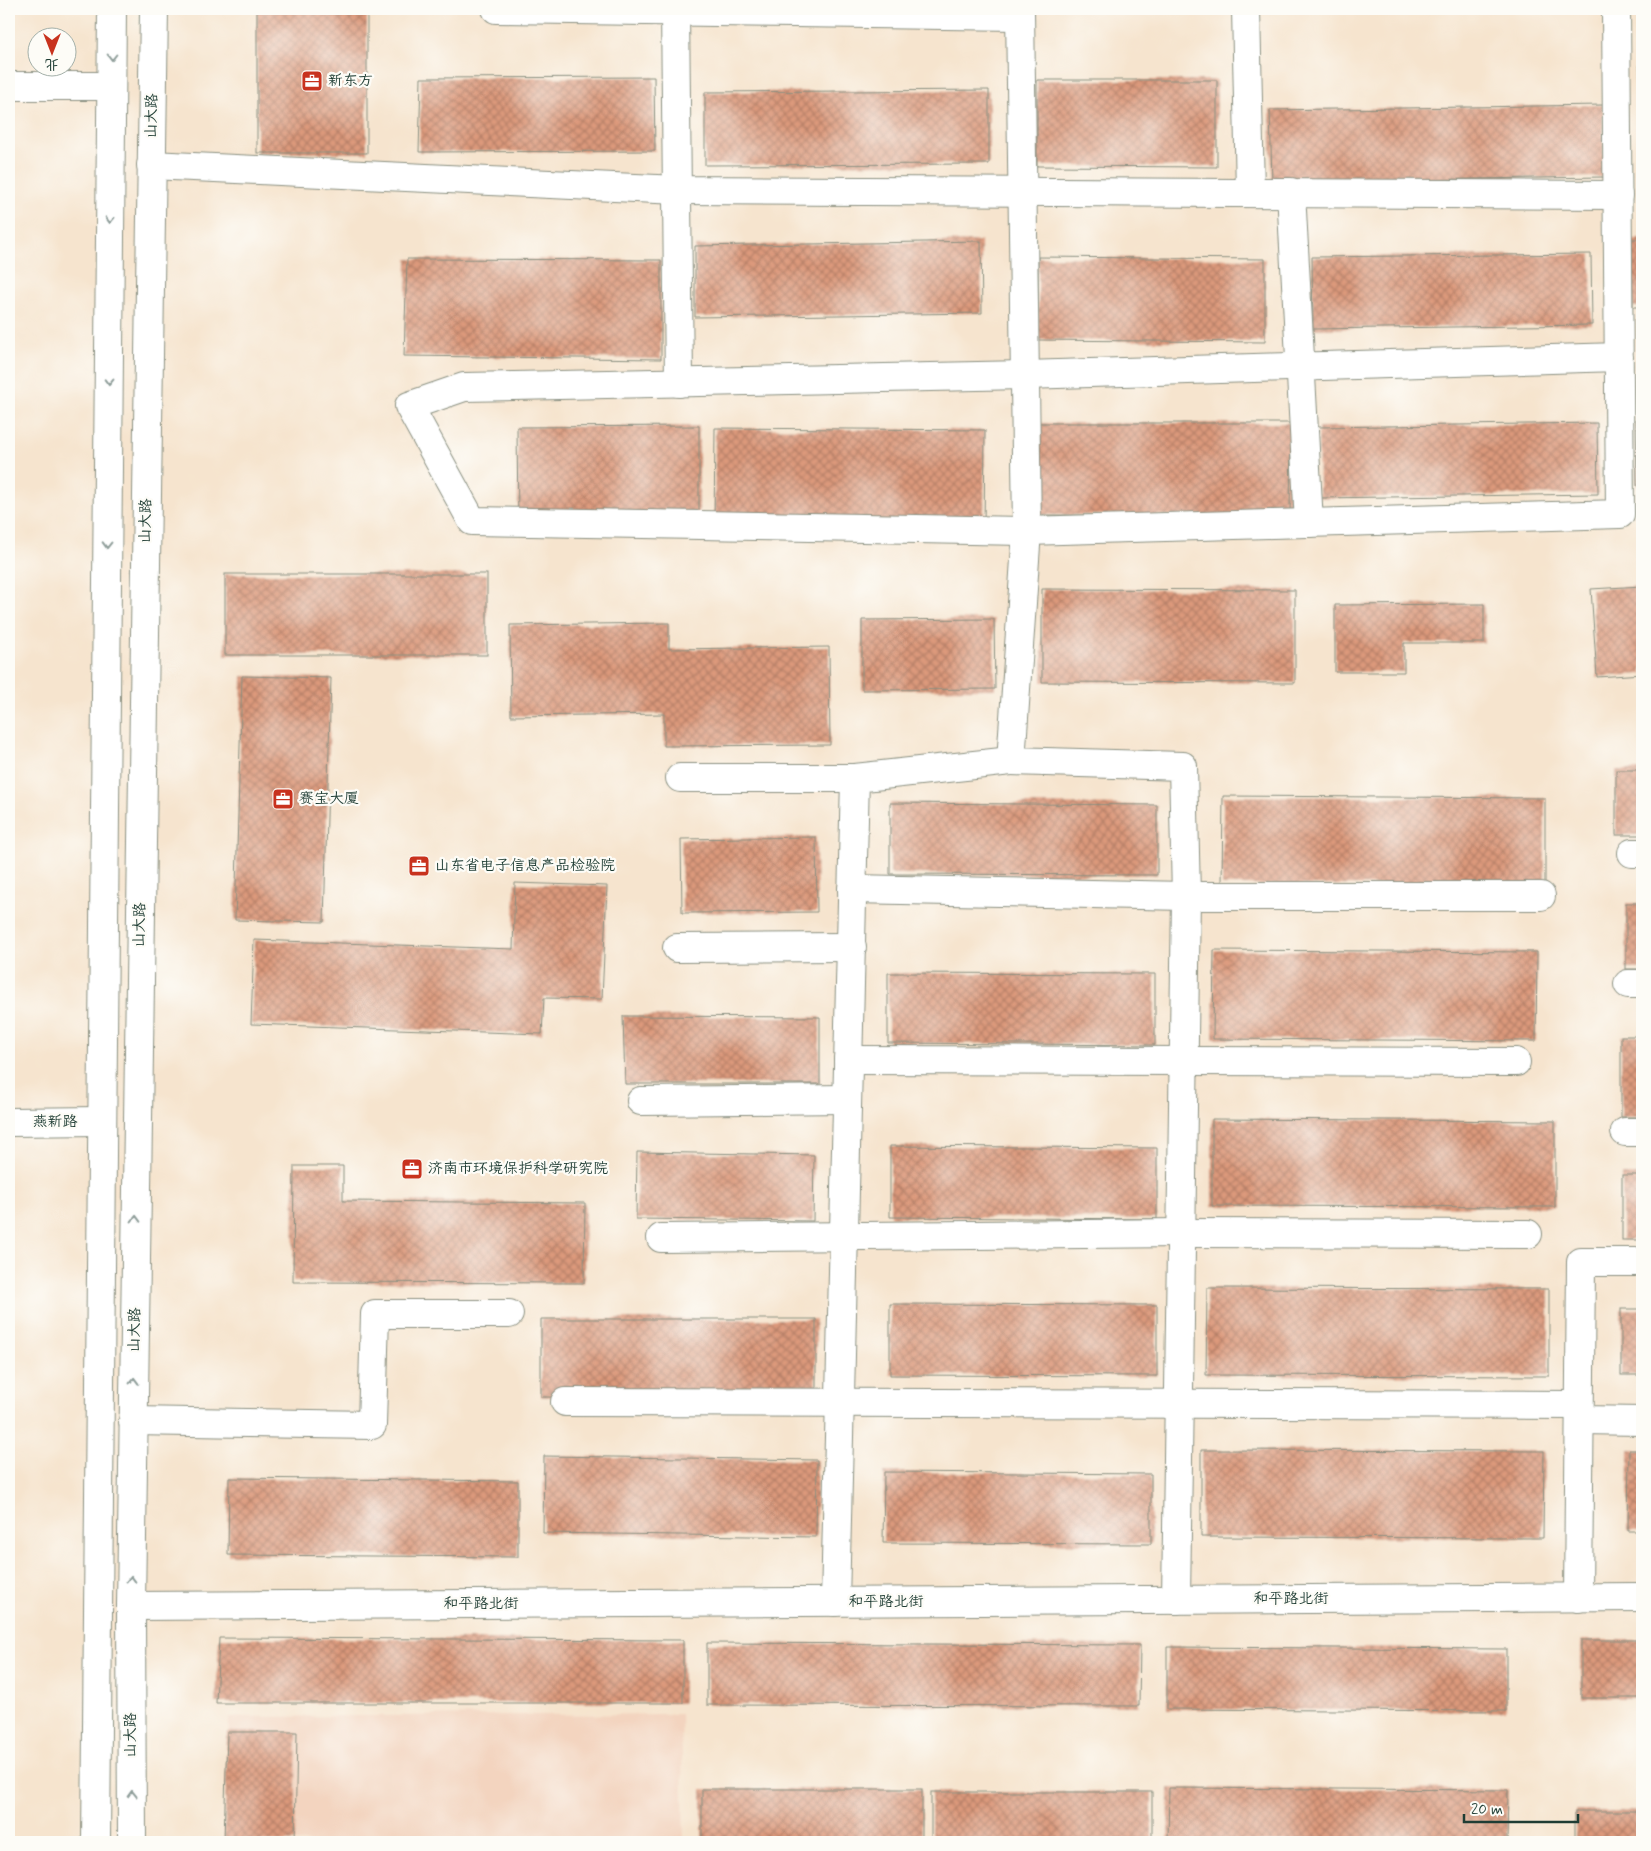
<svg xmlns="http://www.w3.org/2000/svg" width="1651" height="1851" viewBox="0 0 1651 1851" font-family="Mynerve,'LXGW WenKai TC',sans-serif">
<style>
.built{fill:#f3d4bf}
.building{fill:url(#building-cross-hatch)}
.lines{fill:none;stroke-linecap:round;stroke-linejoin:round}
.minor-casing{stroke:#8a9081;stroke-width:30}
.major-casing{stroke:#8a9081;stroke-width:30}
.minor{stroke:#fff;stroke-width:28}
.major{stroke:#fff;stroke-width:28}
.oneway{stroke:#8f9e9a}
.labels{text-anchor:middle;dominant-baseline:central;stroke-width:4.5;stroke-linejoin:round;paint-order:stroke}
.poi-label{font-size:15px;fill:#1f3d34;stroke:#fdfcf7;text-anchor:start}
.street-label{font-size:15px;fill:#1f3d34;stroke:#fdfcf7}
</style>
<defs>
<pattern id="building-cross-hatch" width="8" height="8" patternUnits="userSpaceOnUse" patternTransform="scale(1.25)"><rect width="8" height="8" fill="#dc997b"/><path d="M0 0l8 8M0 8l8-8" fill="none" stroke="#b27e66"/></pattern>
</defs>
<rect width="100%" height="100%" fill="#fdfcf7"/>
<filter id="ink" filterUnits="userSpaceOnUse"><feTurbulence type="fractalNoise" baseFrequency=".02" numOctaves="2"/><feDisplacementMap in="SourceGraphic" scale="10" xChannelSelector="R" yChannelSelector="G"/><feConvolveMatrix kernelMatrix="1 2 1 2 8 2 1 2 1" color-interpolation-filters="sRGB"/></filter>
<filter id="wash" filterUnits="userSpaceOnUse"><feTurbulence type="fractalNoise" baseFrequency=".0096" numOctaves="4" result="noise"/><feDisplacementMap in="SourceGraphic" scale="20" xChannelSelector="R" yChannelSelector="G"/><feGaussianBlur stdDeviation="1.12" result="paint"/><feColorMatrix in="noise" values="0 0 0 0 0 0 0 0 0 0 0 0 0 0 0 0 0 1.4 0 .05"/><feComposite in="paint" operator="in"/></filter>
<g filter="url(#wash)">
<rect width="100%" height="100%" fill="#f6e4ce"/>
<!-- built -->
<polygon class="built" points="681,1714 684,1842 224,1842 229,1717"/>
<g id="blocks">
<!-- building -->
<g class="building">
<rect x="257" y="9" width="110" height="144"/>
<polygon points="1638,9 1642,9 1642,152 1641,152"/>
<polygon points="654,77 655,151 419,152 421,78"/>
<polygon points="1037,80 1217,80 1217,167 1037,166"/>
<polygon points="989,90 989,164 705,165 705,92"/>
<polygon points="1603,105 1604,177 1272,182 1270,110"/>
<polygon points="1632,239 1642,239 1642,307 1633,307"/>
<polygon points="981,241 982,313 695,317 695,246"/>
<polygon points="1591,254 1592,325 1313,329 1312,257"/>
<polygon points="1038,257 1265,259 1265,342 1038,340"/>
<polygon points="407,259 661,260 661,359 404,356"/>
<polygon points="1636,419 1642,419 1642,486 1637,486"/>
<polygon points="1037,423 1291,423 1290,516 1037,515"/>
<polygon points="1597,423 1598,494 1319,498 1318,427"/>
<polygon points="699,426 699,523 518,524 517,427"/>
<polygon points="715,428 985,430 984,530 714,528"/>
<rect x="225" y="574" width="262" height="81"/>
<polygon points="1642,586 1642,674 1597,677 1591,589"/>
<polygon points="1042,589 1295,590 1295,683 1042,682"/>
<polygon points="1484,604 1484,643 1404,643 1404,672 1335,672 1335,605"/>
<polygon points="994,619 995,689 862,690 862,620"/>
<polygon points="669,623 669,649 829,647 830,745 664,746 664,714 511,716 510,625"/>
<polygon points="242,676 331,678 324,922 235,920"/>
<rect x="1616" y="770" width="26" height="65"/>
<polygon points="1223,796 1545,798 1545,886 1222,885"/>
<polygon points="890,803 1157,805 1157,875 890,874"/>
<polygon points="816,837 817,912 682,913 681,839"/>
<polygon points="515,883 607,886 602,999 544,998 542,1034 251,1024 254,940 513,949"/>
<rect x="1626" y="903" width="16" height="66"/>
<polygon points="1214,950 1537,952 1536,1041 1213,1039"/>
<polygon points="888,973 1155,974 1155,1045 888,1043"/>
<polygon points="623,1016 820,1017 820,1084 625,1084"/>
<rect x="1621" y="1036" width="21" height="81"/>
<polygon points="1212,1119 1555,1121 1555,1207 1212,1206"/>
<polygon points="890,1146 1157,1148 1157,1219 890,1217"/>
<polygon points="637,1152 814,1155 813,1221 636,1219"/>
<polygon points="294,1166 343,1166 343,1201 585,1203 584,1283 293,1282"/>
<rect x="1622" y="1175" width="20" height="65"/>
<polygon points="1207,1288 1549,1289 1549,1376 1206,1375"/>
<polygon points="890,1304 1157,1305 1157,1376 890,1375"/>
<rect x="1621" y="1309" width="21" height="66"/>
<polygon points="541,1319 816,1319 816,1398 541,1397"/>
<polygon points="1201,1450 1544,1451 1543,1538 1201,1537"/>
<polygon points="1629,1450 1642,1450 1642,1531 1628,1531"/>
<polygon points="544,1456 817,1460 816,1537 543,1533"/>
<polygon points="884,1472 1151,1474 1151,1544 883,1543"/>
<polygon points="229,1478 518,1481 518,1557 228,1555"/>
<polygon points="219,1638 683,1640 683,1703 216,1703"/>
<rect x="1581" y="1640" width="61" height="58"/>
<polygon points="707,1643 1140,1645 1139,1706 707,1705"/>
<polygon points="1167,1647 1506,1649 1506,1711 1167,1709"/>
<polygon points="227,1732 297,1732 295,1842 224,1842"/>
<polygon points="1169,1788 1508,1790 1507,1842 1168,1842"/>
<rect x="702" y="1789" width="220" height="53"/>
<rect x="931" y="1792" width="221" height="50"/>
<rect x="1575" y="1811" width="67" height="31"/>
</g>
</g>
</g>
<g filter="url(#ink)">
<use href="#blocks" fill-opacity="0" stroke="#8a9081" stroke-width="1"/>
<g class="lines">
<!-- minor casing -->
<g class="minor-casing">
<g id="minor">
<polyline points="496,9 1020,16"/>
<polyline points="675,9 679,383"/>
<polyline points="1020,9 1027,531 1011,761 1183,766 1186,896 1176,1600"/>
<polyline points="1246,9 1250,192 1291,192 1309,523"/>
<polyline points="1616,9 1620,514 1027,531 472,521 409,406 464,387 1025,375 1619,357"/>
<polyline points="9,86 111,86"/>
<polyline points="151,165 678,190 1618,195"/>
<polyline points="680,778 855,778"/>
<polyline points="1632,853 1642,853"/>
<polyline points="852,889 1186,896 1541,896"/>
<polyline points="677,948 852,947"/>
<polyline points="1628,984 1642,984"/>
<polyline points="848,1060 1516,1062"/>
<polyline points="641,1101 847,1099"/>
<polyline points="9,1122 101,1121"/>
<polyline points="1625,1132 1642,1132"/>
<polyline points="661,1238 1181,1233 1528,1234"/>
<polyline points="565,1402 1578,1405"/>
<polyline points="1580,1420 1642,1421"/>
<polyline points="133,1421 372,1425 375,1314 509,1314"/>
<polyline points="1578,1598 1581,1262 1642,1262"/>
<polyline points="835,1602 855,778 1011,761"/>
<polyline points="131,1606 1642,1597"/>
</g>
</g>
<!-- major casing -->
<g class="major-casing">
<g id="major">
<polyline points="96,1842 112,9"/>
<polyline points="132,1842 131,1606 154,9"/>
</g>
</g>
<!-- minor -->
<use href="#minor" class="minor"/>
<!-- major -->
<use href="#major" class="major"/>
</g>
<!-- one-way arrows -->
<defs><path id="oneway-chevron" d="M-2-3.5L2.5 0L-2 3.5" fill="none" stroke-width="1.6" stroke-linecap="round" stroke-linejoin="round" transform="scale(1.25)"/></defs>
<g class="oneway">
<use href="#oneway-chevron" transform="translate(112 57) rotate(90)"/>
<use href="#oneway-chevron" transform="translate(110 220) rotate(91)"/>
<use href="#oneway-chevron" transform="translate(109 382) rotate(91)"/>
<use href="#oneway-chevron" transform="translate(107 545) rotate(91)"/>
<use href="#oneway-chevron" transform="translate(136 1219) rotate(-89)"/>
<use href="#oneway-chevron" transform="translate(134 1381) rotate(-89)"/>
<use href="#oneway-chevron" transform="translate(131 1579) rotate(-89)"/>
<use href="#oneway-chevron" transform="translate(132 1794) rotate(-91)"/>
</g>
</g>
<!-- icons -->
<defs>
<g id="office-square" transform="scale(1.125)"><rect x="-9" y="-9" width="18" height="18" rx="4" fill="#c8321e" stroke="#fdfcf7"/><path d="M-6-3h4V-5.5h4V-3h4V5H-6ZM-1-4.5V-3h2v-1.5ZM-6 0V1H6V0Z" fill="#fff"/></g>
</defs>
<g fill-rule="evenodd">
<use href="#office-square" x="312" y="81"/>
<use href="#office-square" x="283" y="799"/>
<use href="#office-square" x="419" y="866"/>
<use href="#office-square" x="412" y="1169"/>
</g>
<g class="labels">
<!-- poi labels -->
<g class="poi-label">
<text x="328" y="81">新东方</text>
<text x="299" y="799">赛宝大厦</text>
<text x="435" y="866">山东省电子信息产品检验院</text>
<text x="428" y="1169">济南市环境保护科学研究院</text>
</g>
<!-- street labels -->
<g class="street-label">
<text transform="translate(152 116) rotate(-89)">山大路</text>
<text transform="translate(146 521) rotate(-89)">山大路</text>
<text transform="translate(140 925) rotate(-89)">山大路</text>
<text x="55" y="1122">燕新路</text>
<text transform="translate(135 1330) rotate(-89)">山大路</text>
<text x="1291" y="1599">和平路北街</text>
<text x="886" y="1602">和平路北街</text>
<text x="481" y="1604">和平路北街</text>
<text transform="translate(131 1735) rotate(-90)">山大路</text>
</g>
</g>
<!-- margin -->
<rect width="1651" height="1851" fill="none" stroke="#fdfcf7" stroke-width="30"/>
<!-- north arrow -->
<g transform="translate(52 52) rotate(180)"><circle r="24" fill="#fdfcf7" stroke="#a4b0a9"/>
<path d="M0-4L9 19L0 12L-9 19Z" fill="#c8321e"/>
<text y="-8" font-size="14" font-weight="bold" text-anchor="middle" fill="#1f3d34">北</text>
</g>
<!-- scale -->
<path d="M1464 1814v8h114v-8" fill="none" stroke="#1f3d34" stroke-width="2.5"/>
<text x="1471" y="1814" font-size="15" fill="#1f3d34" stroke="#fdfcf7" stroke-width="4" paint-order="stroke">20 m</text>
</svg>
